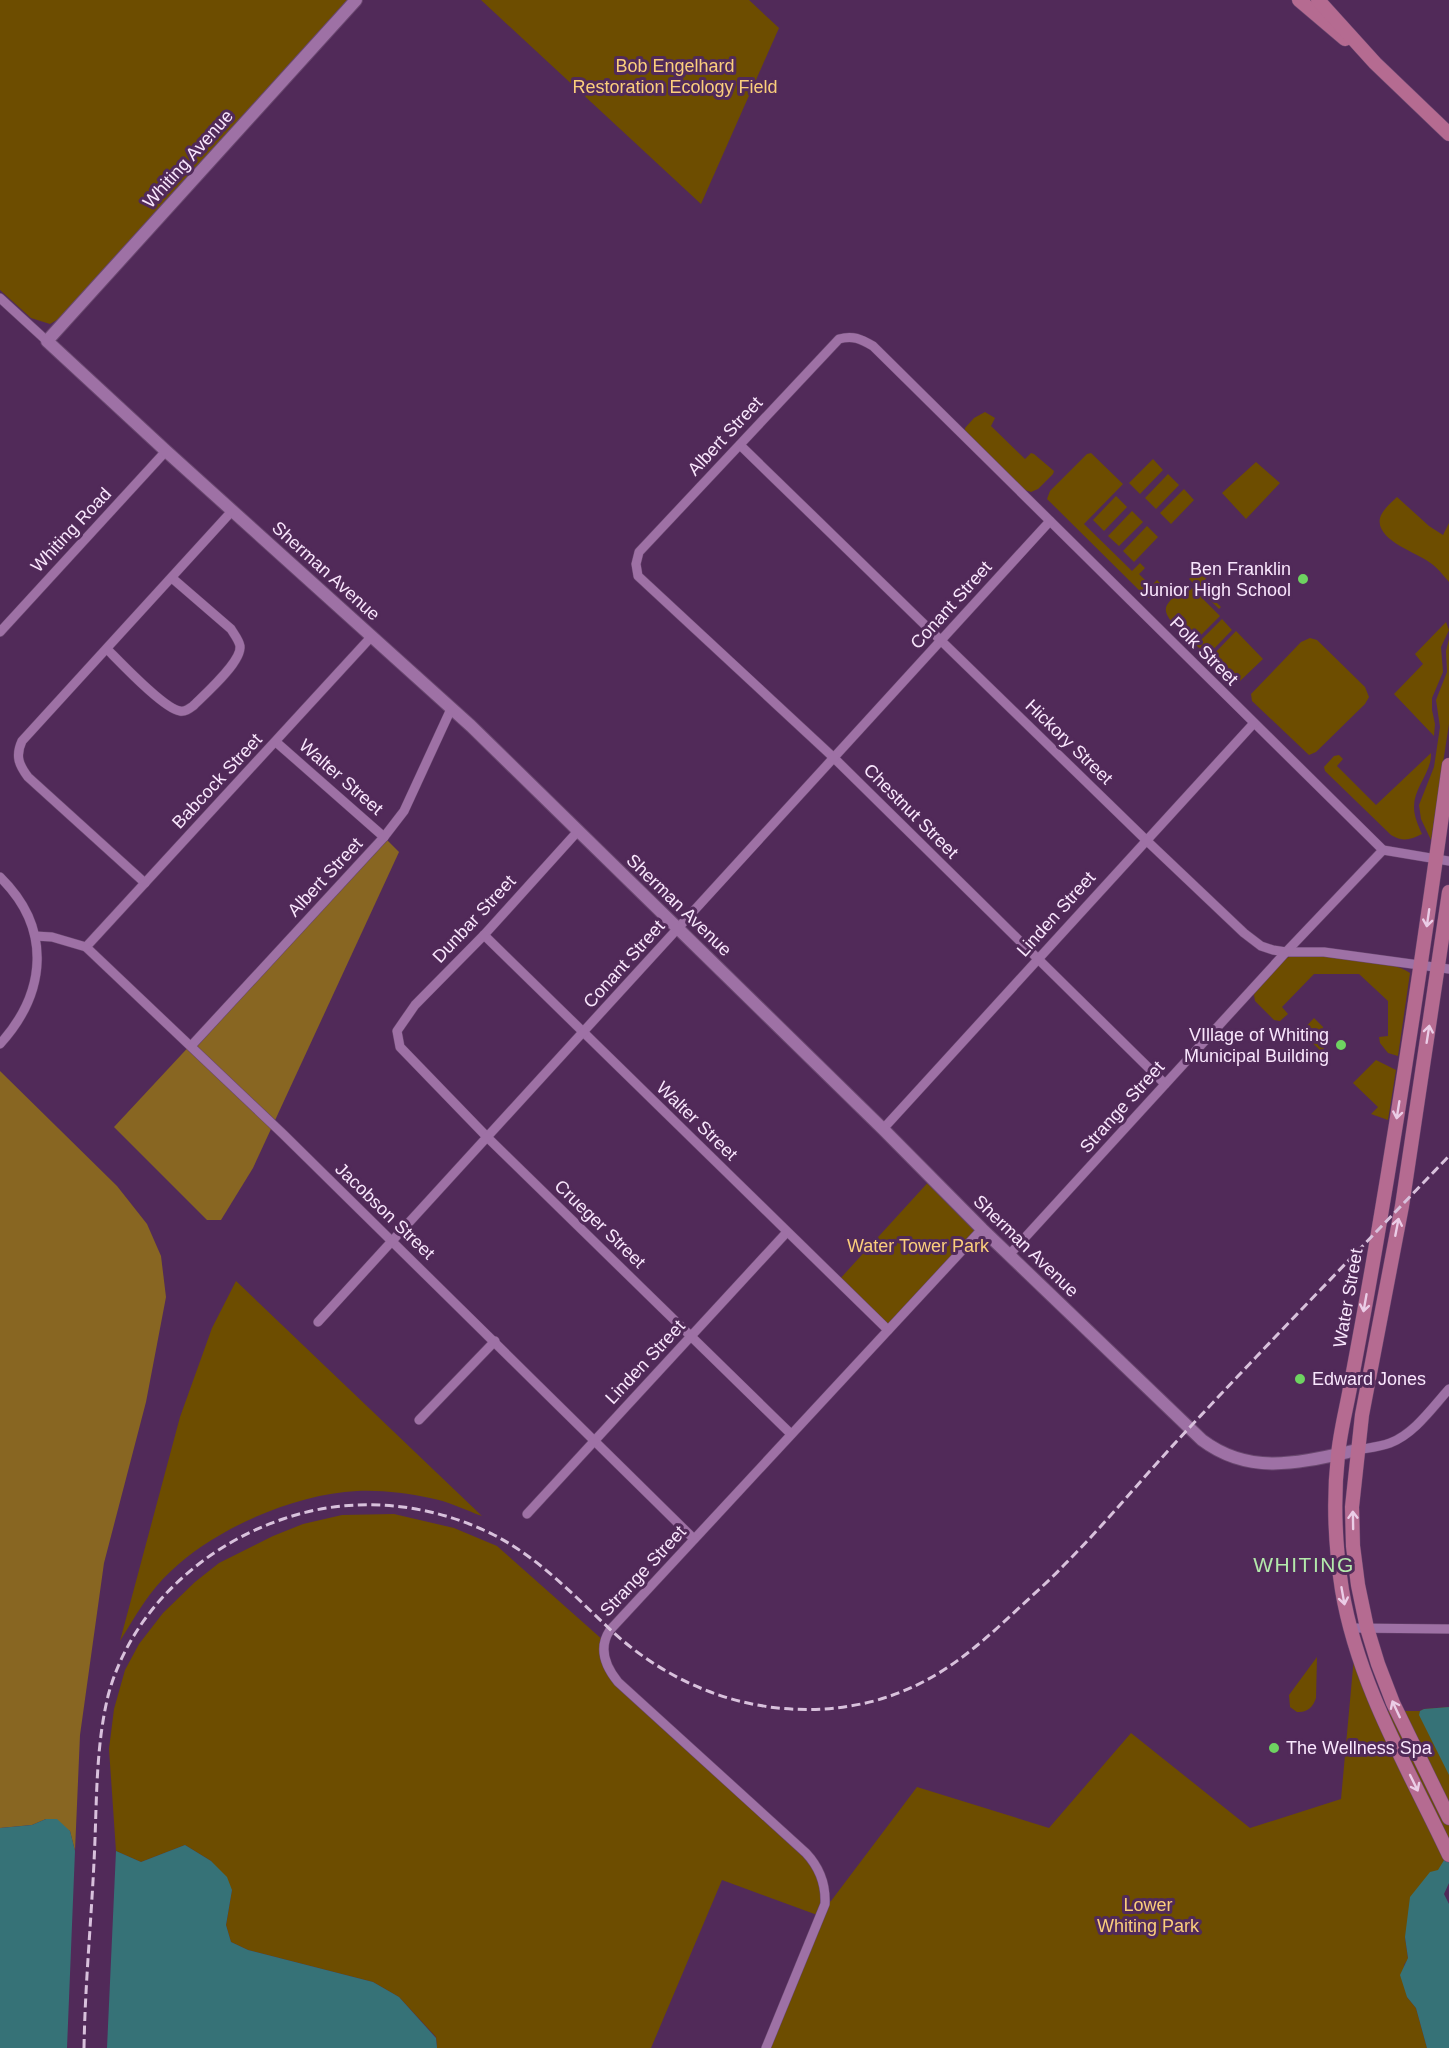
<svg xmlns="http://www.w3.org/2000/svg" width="1449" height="2048" viewBox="0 0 1449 2048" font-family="Arial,sans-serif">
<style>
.green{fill:#6d4d00}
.forest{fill:#862}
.water{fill:#367277}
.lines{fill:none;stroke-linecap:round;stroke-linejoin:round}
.minor-casing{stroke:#69476f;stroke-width:10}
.tertiary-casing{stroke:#69476f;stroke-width:14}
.secondary-casing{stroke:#69476f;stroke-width:15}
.minor{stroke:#9e71a5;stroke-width:9}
.tertiary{stroke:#9e71a5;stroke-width:12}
.secondary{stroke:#b56b91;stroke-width:14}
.rail{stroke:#d8c1dc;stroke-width:3;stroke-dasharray:9 4.5;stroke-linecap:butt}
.oneway{stroke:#ebcde7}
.poi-dot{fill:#6ed361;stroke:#512a59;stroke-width:2}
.labels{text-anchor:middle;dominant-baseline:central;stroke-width:6;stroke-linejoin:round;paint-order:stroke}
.park-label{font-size:18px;fill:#fbce7c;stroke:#512a59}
.street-label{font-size:18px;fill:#f9e6fd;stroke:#512a59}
.poi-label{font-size:18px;fill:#f9e6fd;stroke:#512a59;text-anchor:end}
.quarter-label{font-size:21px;letter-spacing:1.5px;fill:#b3e9ab;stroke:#512a59}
</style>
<rect width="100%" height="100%" fill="#512a59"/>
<!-- green -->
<g class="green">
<polygon points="0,0 350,0 60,318 50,324 31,318 0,290"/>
<polygon points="481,0 749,0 779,28 701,204"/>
<polygon points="985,412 995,418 991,426 1025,459 1031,453 1034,454 1054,471 1053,474 1038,489 1031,492 1025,490 965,432 965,428 974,418"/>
<polygon points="1091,453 1123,484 1084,524 1132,571 1140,563 1145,568 1139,574 1151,586 1157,580 1160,583 1160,590 1156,595 1149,598 1144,595 1047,499 1050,491 1087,454"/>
<polygon points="1153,459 1163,470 1140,494 1129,483"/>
<polygon points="1256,462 1280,483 1246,519 1222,493"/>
<polygon points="1168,474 1179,485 1156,509 1145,498"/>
<polygon points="1184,489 1194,500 1171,524 1160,513"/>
<polygon points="1116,496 1127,507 1104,531 1093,520"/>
<path d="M1397,497L1429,526L1443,535L1449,523V582C1443,575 1437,567 1429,562C1417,553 1375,540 1380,518C1382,510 1392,502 1397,497Z"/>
<polygon points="1132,511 1143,522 1119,546 1108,536"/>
<polygon points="1147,526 1158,537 1134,562 1123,551"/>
<polygon points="1201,568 1209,575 1203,582 1220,598 1216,602 1221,607 1219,609 1189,579"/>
<path d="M1188,584L1220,616L1193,643C1185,635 1160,616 1167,605C1172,597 1182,590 1188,584Z"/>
<polygon points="1222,619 1232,630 1207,656 1196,645"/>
<polygon points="1446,622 1449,630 1441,647 1443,672 1432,698 1432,710 1435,724 1434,736 1394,694 1423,664 1415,654"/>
<polygon points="1236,631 1263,659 1240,681 1232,680 1210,658"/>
<polygon points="1310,638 1317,640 1365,687 1369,697 1365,704 1316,752 1309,755 1252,701 1251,694 1301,642"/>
<polygon points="1449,639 1449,724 1431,840 1421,819 1419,805 1434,767 1440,727 1436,700 1447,672 1446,651"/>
<path d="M1431,753C1432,772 1414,787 1414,807C1414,816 1418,825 1422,834C1410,840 1403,842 1391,835L1325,771L1324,767L1334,756L1339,755L1343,759L1337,766L1376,805Z"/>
<path d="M1306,954C1329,958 1394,960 1410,973L1398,1056L1388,1053L1380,1043L1379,1037L1388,1036V1001L1359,974H1314L1282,1007L1288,1014L1280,1021L1274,1020L1255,1001L1254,995L1256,989L1285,959L1293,955Z"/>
<polygon points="1314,1018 1323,1027 1324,1054 1301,1032"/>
<polygon points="1376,1060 1396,1070 1388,1120 1371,1114 1378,1107 1353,1083"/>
<polygon points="932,1178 982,1229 888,1330 838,1281"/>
<path d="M236,1281L482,1516C465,1510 448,1501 430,1498C407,1493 382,1490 357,1491C295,1494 216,1528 171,1571C149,1591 135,1617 120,1641L180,1417L212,1328Z"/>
<polygon points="394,1514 454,1528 497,1546 604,1641 608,1667 814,1863 825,1904 831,1901 917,1787 1049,1828 1131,1733 1250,1828 1341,1799 1355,1646 1379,1711 1420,1711 1424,1709 1449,1707 1449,1851 1405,1937 1408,1959 1404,1965 1407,1997 1416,2008 1427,2048 766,2048 820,1916 722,1880 651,2048 437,2048 436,2037 399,1997 373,1982 248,1950 231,1942 226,1925 232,1890 211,1861 185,1845 141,1862 116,1851 109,1749 114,1709 125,1670 139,1644 163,1613 195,1582 219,1563 273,1536 303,1524 342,1515"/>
<path d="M1317,1657L1316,1698C1313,1707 1307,1713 1297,1712L1290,1707L1289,1695Z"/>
</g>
<!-- forest -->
<g class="forest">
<polygon points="384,837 399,852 253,1168 221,1220 207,1220 114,1127"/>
<polygon points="0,1071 117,1186 147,1224 161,1256 166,1297 146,1402 104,1563 80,1735 75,1851 70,1831 46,1819 32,1825 0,1828"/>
</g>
<!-- water -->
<g class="water">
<polygon points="1449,1707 1449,1775 1419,1715 1420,1711 1424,1709"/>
<polygon points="46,1819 57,1819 70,1831 75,1851 67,2048 0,2048 0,1828 32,1825"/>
<polygon points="185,1845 211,1861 227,1877 232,1890 226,1925 231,1942 248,1950 373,1982 399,1997 436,2038 437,2048 107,2048 116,1851 141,1862"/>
<polygon points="1449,1852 1449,1883 1444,1894 1449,1904 1449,2048 1427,2048 1416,2008 1407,1997 1400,1975 1408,1958 1405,1937 1410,1897 1430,1872 1438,1870"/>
</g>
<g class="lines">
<!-- minor casing -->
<g class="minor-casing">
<g id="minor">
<polyline points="0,298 47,341"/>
<polyline points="740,445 1146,840 1244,933 1261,946 1273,950 1286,952 1324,952 1449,969"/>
<polyline points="0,632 166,451"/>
<path d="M107,649C120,662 164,709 180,711C185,712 189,709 193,706C204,695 242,662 240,646C239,640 234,634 231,629L172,578"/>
<polyline points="276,742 384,837"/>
<polyline points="578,831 484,935 415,1005 397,1031 400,1047 488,1138 791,1434"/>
<path d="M0,877C52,928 47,992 0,1044"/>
<path d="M145,883L28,777C19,765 15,756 22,741L232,511"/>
<polyline points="484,935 888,1330"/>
<polyline points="35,936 52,937 86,947 283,1134 694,1539"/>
<polyline points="86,947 372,636"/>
<polyline points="191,1046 384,837 404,811 451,709"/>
<path d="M1165,1084L833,757L638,576L636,564L639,552L839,339C853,335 861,339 873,346L1383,850L1449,861"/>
<polyline points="883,1129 1254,723"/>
<polyline points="1009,1255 1286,952 1383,850"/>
<polyline points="318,1322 1050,521"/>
<polyline points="419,1420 495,1341"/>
<path d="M1357,1450C1368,1448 1379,1447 1390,1443C1414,1434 1432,1408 1449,1389"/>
<polyline points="527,1514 787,1232"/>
<polyline points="1350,1628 1449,1629"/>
<path d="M766,2048L825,1904C826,1884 820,1868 806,1853L618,1682C605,1666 598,1648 610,1630L982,1229"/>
</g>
</g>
<!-- tertiary casing -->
<g class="tertiary-casing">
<path id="tertiary" d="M356,0L47,341L166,451L471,726L883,1129L982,1229L1202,1440C1251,1477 1302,1462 1357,1450"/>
</g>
<!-- secondary casing -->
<g class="secondary-casing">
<g id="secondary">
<polyline points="1299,0 1345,39"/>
<polyline points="1318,0 1375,63 1449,134"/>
<path d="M1449,765C1428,919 1405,1074 1379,1227C1370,1281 1360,1335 1350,1388C1346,1410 1340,1433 1338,1455C1333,1500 1335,1545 1342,1590C1358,1685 1408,1768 1449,1855"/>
<polyline points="1449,892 1402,1206 1362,1415 1352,1507 1353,1546 1358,1585 1367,1628 1378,1664 1393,1703 1449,1818"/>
</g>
</g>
<!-- minor -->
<use href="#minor" class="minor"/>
<!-- tertiary -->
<use href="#tertiary" class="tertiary"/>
<!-- secondary -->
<use href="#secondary" class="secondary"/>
<!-- rail -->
<path class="rail" d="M84,2048C85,1986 91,1924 94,1862C97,1807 95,1750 108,1696C130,1612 202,1546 283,1519C352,1495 428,1502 494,1535C541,1559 576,1598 614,1633C685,1697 780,1725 874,1701C936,1684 974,1650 1020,1607C1035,1593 1051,1579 1065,1564C1109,1520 1148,1471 1191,1426C1276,1335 1363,1246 1449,1156"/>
</g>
<!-- one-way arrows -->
<defs><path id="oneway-shaft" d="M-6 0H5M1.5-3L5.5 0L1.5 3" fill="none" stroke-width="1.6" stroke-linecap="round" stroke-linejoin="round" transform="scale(1.5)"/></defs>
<g class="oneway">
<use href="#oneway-shaft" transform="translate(1428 918) rotate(98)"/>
<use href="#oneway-shaft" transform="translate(1428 1034) rotate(-81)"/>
<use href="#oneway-shaft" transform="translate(1398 1110) rotate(99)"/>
<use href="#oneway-shaft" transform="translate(1397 1227) rotate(-79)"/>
<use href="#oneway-shaft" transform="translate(1365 1303) rotate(100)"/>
<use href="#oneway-shaft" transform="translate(1353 1520) rotate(-91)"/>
<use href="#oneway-shaft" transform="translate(1343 1596) rotate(80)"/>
<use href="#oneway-shaft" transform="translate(1396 1709) rotate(-115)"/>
<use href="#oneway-shaft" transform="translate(1414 1783) rotate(64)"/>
</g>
<!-- markers -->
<g class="poi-dot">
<circle cx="1303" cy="579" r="6"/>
<circle cx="1341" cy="1045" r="6"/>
<circle cx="1300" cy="1379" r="6"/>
<circle cx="1274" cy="1748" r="6"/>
</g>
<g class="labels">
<!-- park labels -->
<g class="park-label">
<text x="675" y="66">Bob Engelhard<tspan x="675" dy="21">Restoration Ecology Field</tspan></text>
<text x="918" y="1246">Water Tower Park</text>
<text x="1148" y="1905">Lower<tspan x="1148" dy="21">Whiting Park</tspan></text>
</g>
<!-- street labels -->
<g class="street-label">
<text transform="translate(188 159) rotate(-48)">Whiting Avenue</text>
<text transform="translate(725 436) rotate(-47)">Albert Street</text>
<text transform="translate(71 530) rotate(-47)">Whiting Road</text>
<text transform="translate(326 571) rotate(42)">Sherman Avenue</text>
<text transform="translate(951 605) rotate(-48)">Conant Street</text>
<text transform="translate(1204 651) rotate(45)">Polk Street</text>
<text transform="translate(1069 742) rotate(44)">Hickory Street</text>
<text transform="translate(341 777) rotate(41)">Walter Street</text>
<text transform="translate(217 781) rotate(-47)">Babcock Street</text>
<text transform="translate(911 811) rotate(45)">Chestnut Street</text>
<text transform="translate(325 877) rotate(-47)">Albert Street</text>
<text transform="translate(679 905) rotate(44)">Sherman Avenue</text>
<text transform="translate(1056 914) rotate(-48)">Linden Street</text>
<text transform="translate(474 919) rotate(-47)">Dunbar Street</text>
<text transform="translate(624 964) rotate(-48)">Conant Street</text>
<text transform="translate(1122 1107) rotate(-48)">Strange Street</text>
<text transform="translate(697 1121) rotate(44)">Walter Street</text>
<text transform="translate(385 1211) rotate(44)">Jacobson Street</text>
<text transform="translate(600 1224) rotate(44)">Crueger Street</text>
<text transform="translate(1026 1246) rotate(44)">Sherman Avenue</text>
<text transform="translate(1348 1298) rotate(-80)">Water Street</text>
<text transform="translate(645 1362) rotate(-47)">Linden Street</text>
<text transform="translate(643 1571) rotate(-47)">Strange Street</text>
</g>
<!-- poi labels -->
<g class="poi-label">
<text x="1291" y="569">Ben Franklin<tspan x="1291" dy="21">Junior High School</tspan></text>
<text x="1329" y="1035">VIllage of Whiting<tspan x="1329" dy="21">Municipal Building</tspan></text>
<text x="1312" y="1379" text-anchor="start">Edward Jones</text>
<text x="1286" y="1748" text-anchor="start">The Wellness Spa</text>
</g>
<!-- quarter labels -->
<g class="quarter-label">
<text x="1304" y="1564">WHITING</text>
</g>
</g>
</svg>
